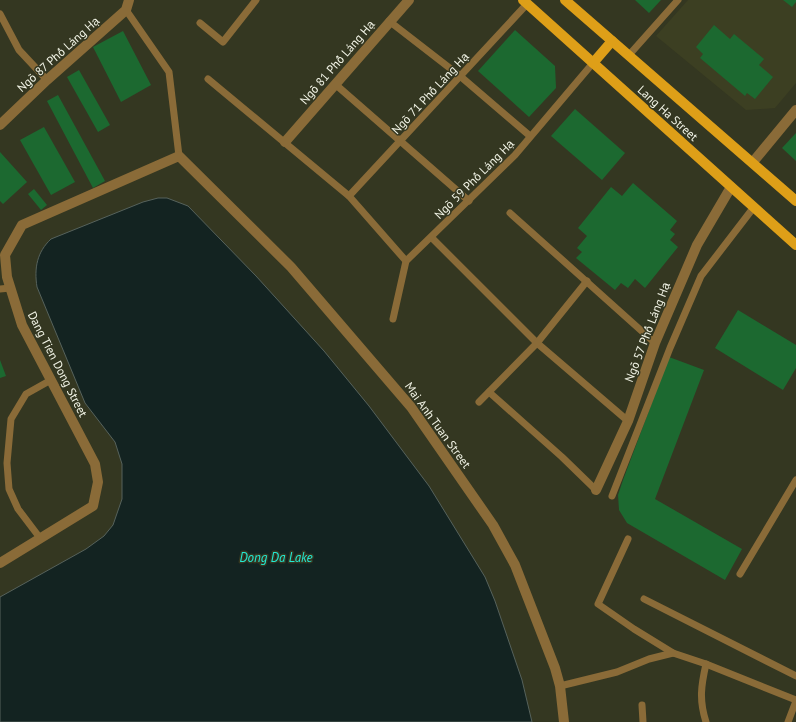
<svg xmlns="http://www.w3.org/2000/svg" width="796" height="722" viewBox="0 0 796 722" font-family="'PT Sans',sans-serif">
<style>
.built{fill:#3c3f22}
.water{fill:#132321;stroke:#56625c}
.building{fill:#1c6930}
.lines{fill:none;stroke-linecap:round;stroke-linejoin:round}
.service{stroke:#8a6b38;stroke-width:7}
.minor{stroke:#8a6b38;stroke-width:10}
.tertiary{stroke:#8a6b38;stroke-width:10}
.primary{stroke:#de9f18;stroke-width:10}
.labels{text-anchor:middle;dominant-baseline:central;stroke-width:3;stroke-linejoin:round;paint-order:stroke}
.street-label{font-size:12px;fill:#f3f5e7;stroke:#343721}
.water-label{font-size:13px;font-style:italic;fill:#22ead4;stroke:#343721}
</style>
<rect width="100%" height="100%" fill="#343721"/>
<!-- built -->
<polygon class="built" points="688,0 796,0 796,83 775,108 746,110 656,36"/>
<!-- water -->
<path class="water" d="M158,198H167L188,206L256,276L324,351L369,406L429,486L485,577L495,601L522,680L532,722H0V597L86,549L104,536L113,525L122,499V464L115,442L85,403L37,287C34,268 37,252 51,239L143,202Z"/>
<!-- building -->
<g class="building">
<polygon points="635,0 661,0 649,13"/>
<polygon points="783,0 796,0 796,2 792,7"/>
<polygon points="714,25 730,39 734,34 764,59 759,65 773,77 755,99 747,93 745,96 700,58 703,54 696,47"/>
<polygon points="515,30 555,66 556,88 529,117 478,71"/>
<polygon points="123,31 151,85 121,102 93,47"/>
<polygon points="79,70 110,125 98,132 67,77"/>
<polygon points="58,95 105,181 93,188 47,101"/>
<polygon points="575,109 625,153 602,180 551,136"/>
<polygon points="44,127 75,182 51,195 20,140"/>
<polygon points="796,133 796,161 782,148"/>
<polygon points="0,152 27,182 3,204 0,201"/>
<polygon points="633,183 677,221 670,230 675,234 670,240 678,247 645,288 635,279 628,288 621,283 615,290 576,258 582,252 577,248 587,236 578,228 611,187 622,196"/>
<polygon points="34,189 47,205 41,210 28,194"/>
<polygon points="738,310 796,345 796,368 783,390 715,348"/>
<polygon points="669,357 704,370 655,499 742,549 725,580 627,523 619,510 618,495 623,480"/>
<polygon points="0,360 6,376 0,378"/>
</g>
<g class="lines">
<!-- service -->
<g class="service">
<polyline points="126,10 169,72 179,156"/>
<polyline points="0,14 19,50 47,80"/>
<polyline points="389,21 460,76 530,136"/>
<polyline points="200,23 223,42 256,0"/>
<polyline points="629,55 678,0"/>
<polyline points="208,79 349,196 406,261"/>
<polyline points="335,84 469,201"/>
<polyline points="349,196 527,4"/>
<polyline points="510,213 655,343"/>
<polyline points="432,238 537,343 628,421"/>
<polyline points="0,289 10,288"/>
<polyline points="393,319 406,261 515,155 593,63"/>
<polyline points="489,392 562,457 596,490"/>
<polyline points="479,402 537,343 587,281"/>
<polyline points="612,496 670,348 701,276 754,207"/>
<polyline points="40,538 18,509 9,489 7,463 11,419 26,394 51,380"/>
<polyline points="628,539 598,604 634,629 673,653"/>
<polyline points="740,574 796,480"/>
<polyline points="644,599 796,676"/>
<polyline points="560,686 617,672 649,659 673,653 706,664 796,700"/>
<polyline points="642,705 643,722"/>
<path d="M706,722C699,700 701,686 706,664"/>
<polyline points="788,722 796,701"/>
</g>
<!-- minor -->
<g class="minor">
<polyline points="0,125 47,80 126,10 129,0"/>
<polyline points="285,142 409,0"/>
<polyline points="753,162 796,110"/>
<polyline points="596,490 628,421 655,343 697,245 731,187"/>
</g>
<!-- tertiary -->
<polyline class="tertiary" points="0,563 93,506 98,482 95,464 22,325 7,277 5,255 22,225 179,156 291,267 411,407 493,525 515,565 555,668 560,686 564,722"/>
<!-- primary -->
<g class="primary">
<polyline points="523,0 796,245"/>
<polyline points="565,0 796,201"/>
<polyline points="593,63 612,41"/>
</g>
</g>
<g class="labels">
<!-- street labels -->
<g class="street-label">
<text transform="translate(58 54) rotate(-42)">Ngõ 87 Phố Láng Hạ</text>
<text transform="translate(337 62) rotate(-49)">Ngõ 81 Phố Láng Hạ</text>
<text transform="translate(430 93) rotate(-47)">Ngõ 71 Phố Láng Hạ</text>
<text transform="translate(668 113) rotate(42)">Lang Ha Street</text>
<text transform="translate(474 179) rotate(-45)">Ngõ 59 Phố Láng Hạ</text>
<text transform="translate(647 332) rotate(-69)">Ngõ 57 Phố Láng Hạ</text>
<text transform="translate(58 364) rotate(63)">Dang Tien Dong Street</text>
<text transform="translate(438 425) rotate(54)">Mai Anh Tuan Street</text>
</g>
<!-- water labels -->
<g class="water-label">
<text x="276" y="557">Dong Da Lake</text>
</g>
</g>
</svg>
